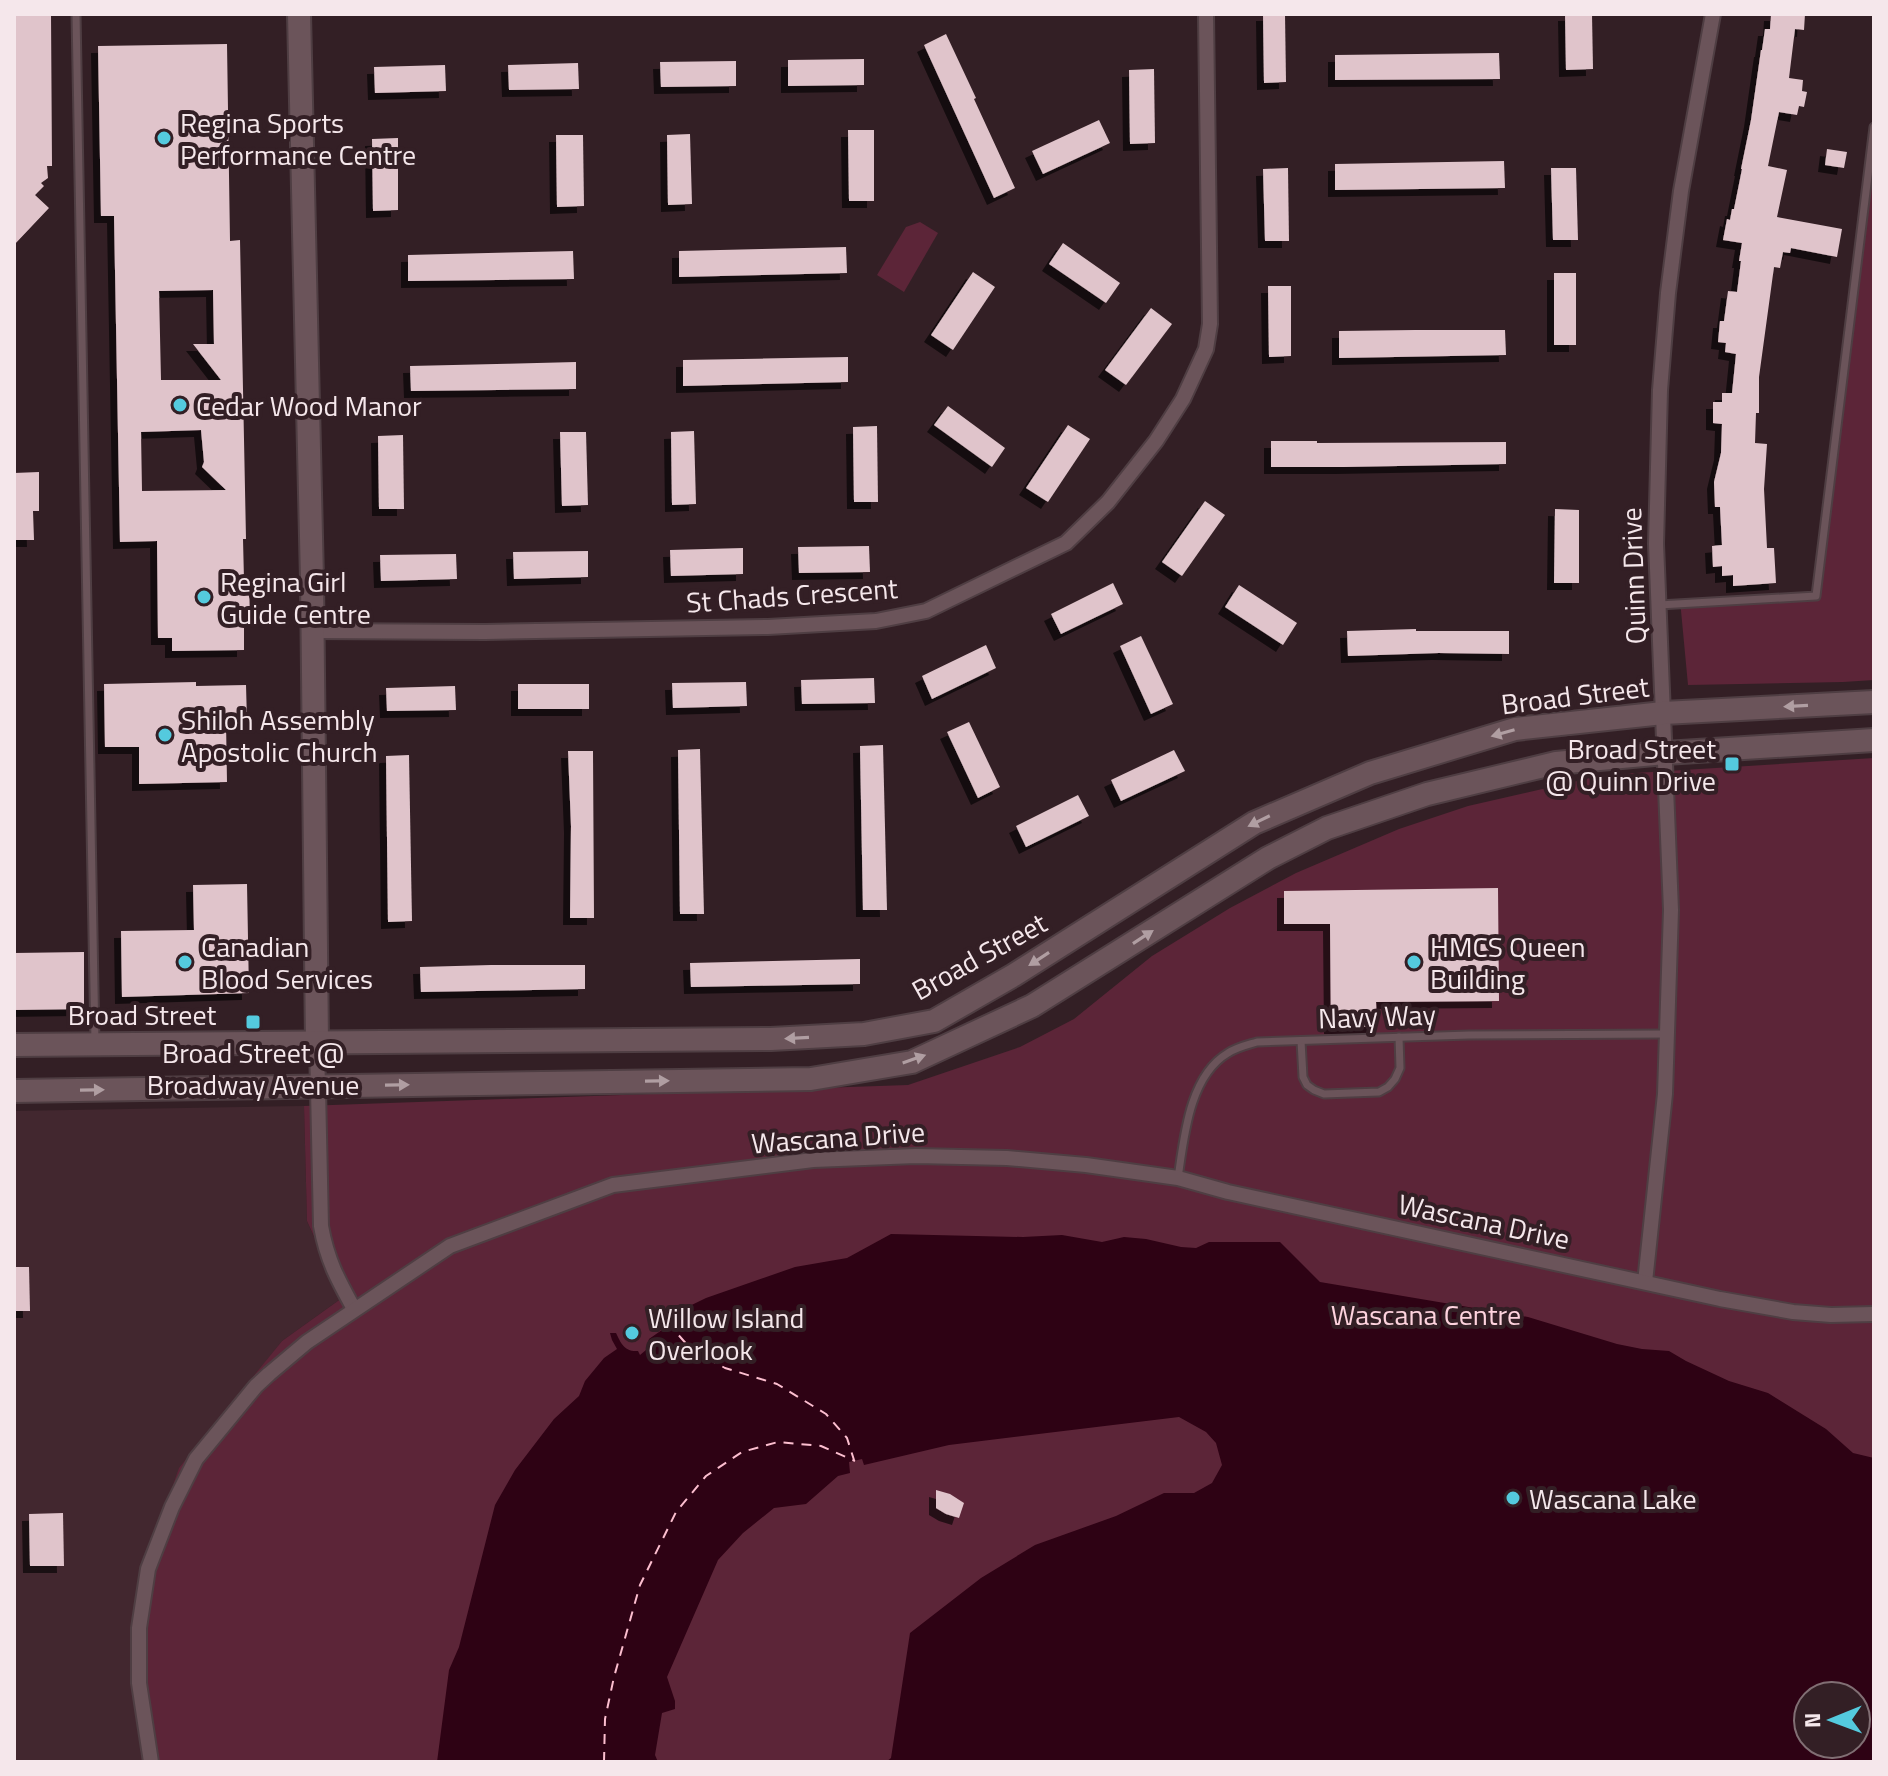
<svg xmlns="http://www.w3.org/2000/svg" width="1888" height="1776" viewBox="0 0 1888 1776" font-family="'Titillium Web',sans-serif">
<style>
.built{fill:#42272f}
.green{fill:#5c2538;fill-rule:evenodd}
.water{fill:#2e0214;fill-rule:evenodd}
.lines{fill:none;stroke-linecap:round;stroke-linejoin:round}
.ferry{stroke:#fcbecf;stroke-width:2;stroke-dasharray:10 8;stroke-linecap:butt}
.building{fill:#e0c4cb;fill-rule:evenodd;filter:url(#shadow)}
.lane-casing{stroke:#4f3e43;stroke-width:11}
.street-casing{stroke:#4f3e43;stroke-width:18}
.secondary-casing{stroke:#4f3e43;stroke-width:26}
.lane{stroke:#6b545a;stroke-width:7}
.street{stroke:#6b545a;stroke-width:14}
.secondary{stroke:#6b545a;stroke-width:22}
.oneway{fill:#b09ea2}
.poi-dot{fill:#54cade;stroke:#331f25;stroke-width:3}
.labels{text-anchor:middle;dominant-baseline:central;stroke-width:8;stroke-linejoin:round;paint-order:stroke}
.poi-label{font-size:28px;fill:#f5e7eb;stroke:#331f25;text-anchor:start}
.street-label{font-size:28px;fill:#f5e7eb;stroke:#331f25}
.park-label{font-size:28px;fill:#fed3de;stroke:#331f25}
</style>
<defs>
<filter id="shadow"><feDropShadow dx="-7" dy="7" stdDeviation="0" flood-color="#0009"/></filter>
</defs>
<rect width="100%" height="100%" fill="#331f25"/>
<!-- built -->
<polygon class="built" points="304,1106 307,1221 342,1298 282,1341 242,1392 132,1684 142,1762 14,1762 14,1111"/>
<!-- green -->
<g class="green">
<polygon points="1874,127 1874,680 1843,682 1688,685 1680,600 1816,595"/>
<polygon points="920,222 938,233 904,292 877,275 906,227"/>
<path d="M1874,758V1762H142L132,1684V1625L144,1568L179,1468L282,1341L342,1298L307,1221L304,1106L908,1085L1020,1047L1074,1019L1152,956L1230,908L1296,873L1399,829L1468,806L1603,775ZM1808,1696H1856V1744H1808Z"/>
</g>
<!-- water -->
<path class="water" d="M891,1234L1023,1237L1062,1235L1102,1242L1124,1237L1146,1239L1181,1247L1196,1248L1209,1242H1280L1320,1282L1528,1317L1617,1344L1642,1349L1669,1351L1686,1361L1729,1381L1768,1393L1826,1429L1853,1453L1874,1458V1762H886L891,1758L910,1633L981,1578L1035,1545L1116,1516L1164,1493H1194L1212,1483L1222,1465L1216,1443L1206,1432L1179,1417L949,1445L864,1465L862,1459L849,1462L850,1473L838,1476L806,1504L774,1508L743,1533L718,1560L667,1677L675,1701V1709L662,1713L655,1755L658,1762H437L449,1670L459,1647L495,1505L515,1470L554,1419L579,1396L585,1381L604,1358L617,1349L612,1340L610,1333H616C621,1343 624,1352 638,1351L640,1355L646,1350L649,1339L669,1325L667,1317L706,1298L795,1267L847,1258ZM1808,1696H1856V1744H1808Z"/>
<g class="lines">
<!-- ferry -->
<g class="ferry">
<polyline points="667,1322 690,1348 725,1368 777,1384 826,1414 847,1438 854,1460"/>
<polyline points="604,1762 605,1719 614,1677 640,1585 676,1512 706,1476 742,1452 778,1442 821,1446 855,1461"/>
</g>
</g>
<!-- building -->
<g class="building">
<polygon points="14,14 51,14 52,166 47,166 48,178 41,183 44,186 35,195 49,208 14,245"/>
<polygon points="1263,14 1285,14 1286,82 1264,83"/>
<polygon points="1565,14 1592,14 1593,69 1566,70"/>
<polygon points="1771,14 1805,14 1804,30 1795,29 1789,78 1803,80 1802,91 1807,92 1804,107 1799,106 1797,115 1779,112 1768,166 1787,170 1777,217 1842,229 1837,257 1791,248 1790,253 1783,252 1780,268 1774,267 1759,377 1759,413 1756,413 1755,443 1767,444 1764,489 1767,548 1774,548 1776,583 1733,586 1733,575 1722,576 1722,566 1713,567 1712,546 1722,545 1720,507 1715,507 1714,482 1721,453 1722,424 1713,423 1713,402 1722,402 1722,393 1732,393 1736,354 1725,352 1726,343 1718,342 1720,321 1724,321 1728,291 1737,292 1741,261 1739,261 1742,243 1723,240 1727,219 1730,220 1732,209 1734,209 1742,169 1741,169 1751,120 1761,50 1762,50 1765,29 1770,29"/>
<polygon points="946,34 976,98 974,99 1015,188 994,198 924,45"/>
<path d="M227,44L230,241L240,240L246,539H243L244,580H249L250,619L244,627V650L172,651V638H158L157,541L120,542L114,216H101L98,46ZM213,290L214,344H193L221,380H161L159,291ZM201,430L204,462L202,467L226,490L142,491L141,432Z"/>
<polygon points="1499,53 1500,79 1335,80 1335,55"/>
<polygon points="864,59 864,85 788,86 788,60"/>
<polygon points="736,61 736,86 661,87 660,62"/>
<polygon points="578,63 579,89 509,90 508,65"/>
<polygon points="445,65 446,91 375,93 374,67"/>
<polygon points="1154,69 1155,143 1130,144 1129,70"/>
<polygon points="1099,120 1110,143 1043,174 1032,151"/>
<polygon points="848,130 874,130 874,201 849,201"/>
<polygon points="690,134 692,204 668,205 667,135"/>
<polygon points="556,135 583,135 584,206 557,207"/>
<polygon points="398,138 398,210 373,211 372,139"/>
<polygon points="1827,149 1847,152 1844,168 1825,165"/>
<polygon points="1504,161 1505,188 1335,190 1335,164"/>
<polygon points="1288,168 1289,241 1265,241 1263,169"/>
<polygon points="1551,168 1576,168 1578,240 1553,240"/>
<polygon points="1063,243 1120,283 1106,303 1049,264"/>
<polygon points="846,247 847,273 679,277 679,251"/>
<polygon points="573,251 574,279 408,281 408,255"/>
<polygon points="973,272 995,287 953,350 931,335"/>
<rect x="1554" y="273" width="22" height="72"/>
<polygon points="1268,286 1291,286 1291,356 1269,357"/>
<polygon points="1151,308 1172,324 1126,385 1105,370"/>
<polygon points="1415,330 1505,330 1506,355 1339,358 1339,331"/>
<polygon points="848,357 848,382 683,386 683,360"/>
<polygon points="576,362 576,389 411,391 410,366"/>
<polygon points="948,406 1005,448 992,467 934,425"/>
<polygon points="1068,425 1090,439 1048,502 1026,488"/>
<polygon points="877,426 878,502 854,502 853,427"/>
<polygon points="694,431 696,504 672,505 671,432"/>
<polygon points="560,432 586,432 588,505 562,506"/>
<polygon points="403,435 404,509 379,509 378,436"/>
<polygon points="1271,441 1317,441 1317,443 1506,442 1506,464 1344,467 1271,467"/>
<polygon points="39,472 39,511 33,511 34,540 14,540 14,473"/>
<polygon points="1205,501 1225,515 1182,576 1162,562"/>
<polygon points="1555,509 1579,510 1579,583 1554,583"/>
<polygon points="869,546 870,572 799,573 798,547"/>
<polygon points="743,548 743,574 671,576 670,550"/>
<polygon points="588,551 588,577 514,579 513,552"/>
<polygon points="456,554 457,579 381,581 380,555"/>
<polygon points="1113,583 1123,604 1061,634 1051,614"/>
<polygon points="1239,585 1297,623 1283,645 1225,607"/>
<polygon points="1416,629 1416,631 1509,631 1509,654 1439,653 1348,656 1347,631"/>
<polygon points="1141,636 1173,704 1151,714 1120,646"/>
<polygon points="986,645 996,668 932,699 922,676"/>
<polygon points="874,678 875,703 802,704 801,680"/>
<polygon points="196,682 196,686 246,685 247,721 226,721 227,782 139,784 139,747 105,747 104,684"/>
<polygon points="746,682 747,706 673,708 672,683"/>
<rect x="518" y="684" width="71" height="25"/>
<polygon points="455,686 456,710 387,711 386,688"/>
<polygon points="969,722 1000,787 978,798 947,732"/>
<polygon points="883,745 887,910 863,910 860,746"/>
<polygon points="700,749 704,914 680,914 678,750"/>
<polygon points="1174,750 1185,771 1121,801 1111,780"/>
<polygon points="568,751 593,751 594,918 570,918 571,826"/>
<polygon points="409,755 412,921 388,922 386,756"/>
<polygon points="1078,795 1089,816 1026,847 1016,826"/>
<polygon points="247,884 249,993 122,997 121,931 194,930 193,885"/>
<polygon points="1498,888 1499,1001 1376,1002 1377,1027 1331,1027 1330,924 1284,924 1284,891"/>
<polygon points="84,952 84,1009 14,1010 14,953"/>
<polygon points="860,959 860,984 691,987 690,963"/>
<polygon points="491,965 585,965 585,989 421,992 420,967"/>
<polygon points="14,1267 29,1267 30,1311 14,1311"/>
<polygon points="936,1490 950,1494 964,1503 959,1518 946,1514 936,1508"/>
<polygon points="63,1513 64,1566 30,1566 29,1514"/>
</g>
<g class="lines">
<!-- lane casing -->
<g class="lane-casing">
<g id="lane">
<polyline points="76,14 95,1042"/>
<polyline points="1659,605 1816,596 1874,127"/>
<polyline points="1301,1041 1303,1077 1307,1085 1314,1090 1324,1094 1379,1092 1388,1087 1395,1079 1400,1068 1399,1037"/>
<path d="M1178,1178C1184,1138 1189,1076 1228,1053C1237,1047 1247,1045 1257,1042L1469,1035L1668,1034"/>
</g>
</g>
<!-- street casing -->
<g class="street-casing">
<g id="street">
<polyline points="313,631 485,632 768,627 876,621 926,611 1066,543 1108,502 1156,441 1183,399 1206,349 1210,324 1206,14"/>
<path d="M317,1043L321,1226C327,1260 338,1280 354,1309"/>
<polyline points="1645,1282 1665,1094 1671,910 1656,544 1660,390 1668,293 1681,191 1713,14"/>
<polyline points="151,1762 139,1683 139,1628 148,1569 172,1507 196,1459 256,1386 269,1374 307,1342 450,1246 613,1185 813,1160 916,1156 1007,1158 1086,1165 1178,1178 1228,1192 1720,1299 1793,1312 1831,1315 1874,1314"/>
</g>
</g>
<!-- secondary casing -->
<g class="secondary-casing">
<g id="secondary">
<polyline points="299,14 312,580 317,1043"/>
<polyline points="14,1045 771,1039 864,1034 934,1021 1014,975 1254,823 1370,773 1515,729 1663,713 1874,702"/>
<polyline points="14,1091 811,1079 912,1062 1032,1006 1268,858 1327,828 1427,794 1556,763 1665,753 1874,740"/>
</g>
</g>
<!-- lane -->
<use href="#lane" class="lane"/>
<!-- street -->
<use href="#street" class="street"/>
<!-- secondary -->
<use href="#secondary" class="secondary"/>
</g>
<!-- one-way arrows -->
<defs><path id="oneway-solid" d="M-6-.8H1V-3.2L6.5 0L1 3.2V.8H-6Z" transform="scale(2)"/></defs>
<g class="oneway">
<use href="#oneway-solid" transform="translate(1796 706) rotate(177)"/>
<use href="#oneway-solid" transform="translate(1503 733) rotate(164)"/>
<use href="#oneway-solid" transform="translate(1259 821) rotate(154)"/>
<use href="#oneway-solid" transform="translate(1143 937) rotate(-33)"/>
<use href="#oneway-solid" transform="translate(1039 959) rotate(147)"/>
<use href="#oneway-solid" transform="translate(797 1038) rotate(177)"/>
<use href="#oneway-solid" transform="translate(914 1059) rotate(-19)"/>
<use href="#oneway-solid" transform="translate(657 1081) rotate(-1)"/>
<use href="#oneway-solid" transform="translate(397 1085) rotate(-1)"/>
<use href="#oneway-solid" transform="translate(92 1090) rotate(-1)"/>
</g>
<!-- markers -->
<g class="poi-dot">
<circle cx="164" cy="138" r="8"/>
<circle cx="180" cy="405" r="8"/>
<circle cx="204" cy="597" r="8"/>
<circle cx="165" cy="735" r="8"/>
<rect x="1724" y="756" width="16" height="16" rx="4"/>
<circle cx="185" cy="962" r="8"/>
<circle cx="1414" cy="962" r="8"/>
<rect x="245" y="1014" width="16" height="16" rx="4"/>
<circle cx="632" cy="1333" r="8"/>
<circle cx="1513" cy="1498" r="8"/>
</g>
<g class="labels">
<!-- poi labels -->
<g class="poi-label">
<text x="180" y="122">Regina Sports<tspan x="180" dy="32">Performance Centre</tspan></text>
<text x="196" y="405">Cedar Wood Manor</text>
<text x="220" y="581">Regina Girl<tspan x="220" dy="32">Guide Centre</tspan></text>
<text x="181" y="719">Shiloh Assembly<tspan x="181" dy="32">Apostolic Church</tspan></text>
<text x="1716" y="748" text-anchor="end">Broad Street<tspan x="1716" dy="32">@ Quinn Drive</tspan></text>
<text x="201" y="946">Canadian<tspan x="201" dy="32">Blood Services</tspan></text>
<text x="1430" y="946">HMCS Queen<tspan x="1430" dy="32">Building</tspan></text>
<text x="253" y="1052" text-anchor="middle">Broad Street @<tspan x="253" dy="32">Broadway Avenue</tspan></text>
<text x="648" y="1317">Willow Island<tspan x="648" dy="32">Overlook</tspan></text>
<text x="1529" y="1498">Wascana Lake</text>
</g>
<!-- street labels -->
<g class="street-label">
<text transform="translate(1633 576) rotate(-92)">Quinn Drive</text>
<text transform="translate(792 595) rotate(-4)">St Chads Crescent</text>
<text transform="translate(1575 695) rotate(-7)">Broad Street</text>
<text transform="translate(979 956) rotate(-29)">Broad Street</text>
<text x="142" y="1014">Broad Street</text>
<text transform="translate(1377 1016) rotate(-2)">Navy Way</text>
<text transform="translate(838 1137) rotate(-4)">Wascana Drive</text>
<text transform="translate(1484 1221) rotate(12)">Wascana Drive</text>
</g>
<!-- park labels -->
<g class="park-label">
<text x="1426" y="1314">Wascana Centre</text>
</g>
</g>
<!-- border -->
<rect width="1888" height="1776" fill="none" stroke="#f5e7eb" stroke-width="32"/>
<!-- north arrow -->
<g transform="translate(1832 1720) rotate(269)"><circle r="38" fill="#331f25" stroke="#816f74" stroke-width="2"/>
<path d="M0-6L14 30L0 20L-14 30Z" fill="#54cade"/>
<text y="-12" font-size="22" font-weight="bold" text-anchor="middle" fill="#f5e7eb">N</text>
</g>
</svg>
